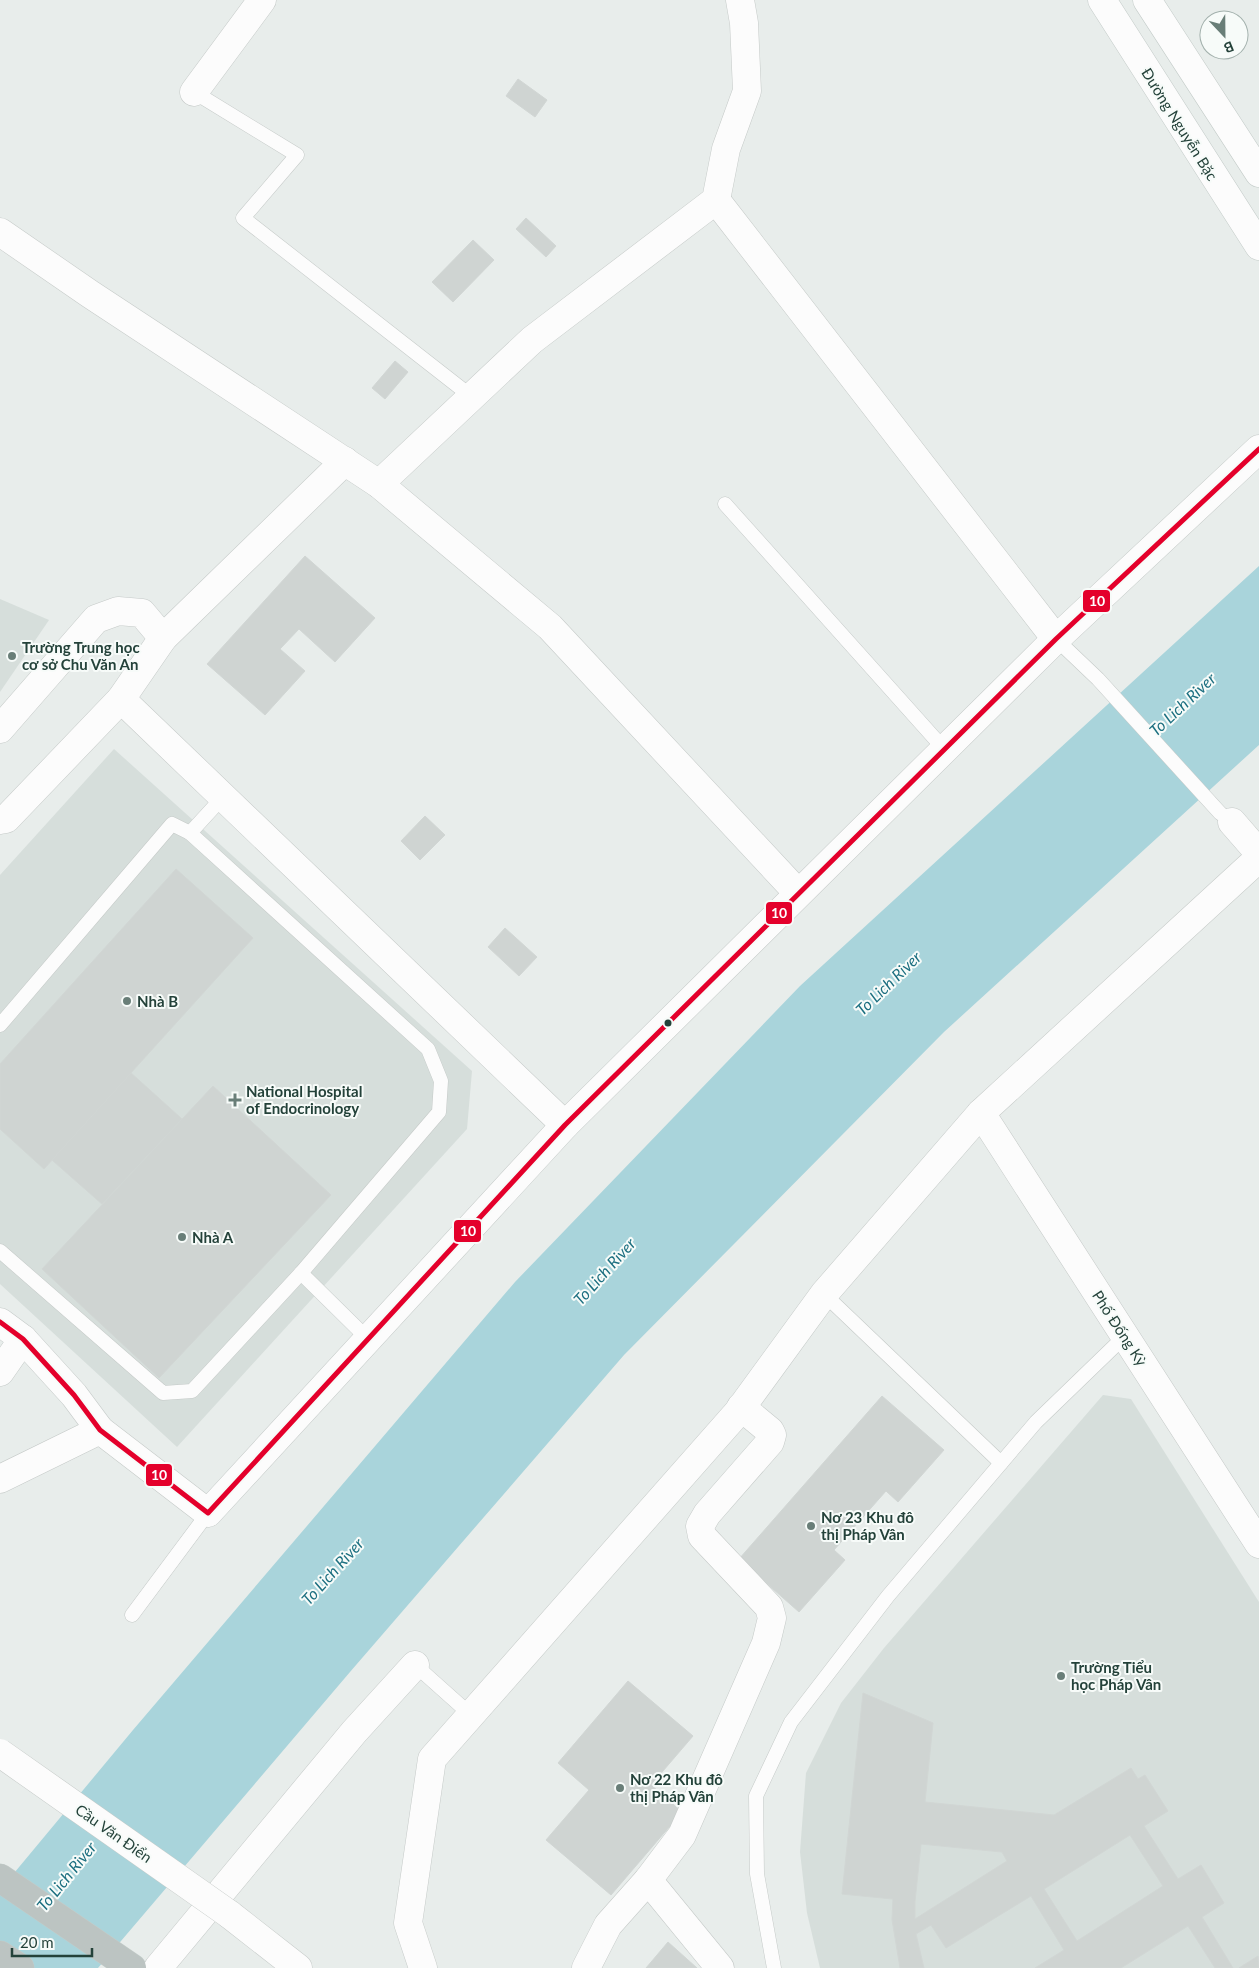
<svg xmlns="http://www.w3.org/2000/svg" width="1259" height="1968" viewBox="0 0 1259 1968" font-family="Lato,sans-serif">
<style>
.built{fill:#d6dedb}
.water{fill:#a9d4db}
.building{fill:#cfd4d2;stroke:#d1d6d4;fill-rule:evenodd}
.lines{fill:none;stroke-linecap:round;stroke-linejoin:round}
.service-casing{stroke:#c5cac8;stroke-width:15}
.minor-casing{stroke:#c5cac8;stroke-width:29}
.tertiary-casing{stroke:#c5cac8;stroke-width:29}
.secondary-casing{stroke:#c3cbc8;stroke-width:29}
.motorway-casing{stroke:#c3ccc9;stroke-width:29}
.service{stroke:#fcfcfc;stroke-width:14}
.minor{stroke:#fcfcfc;stroke-width:28}
.tertiary{stroke:#fcfcfc;stroke-width:28}
.secondary{stroke:#fcfcfc;stroke-width:28}
.motorway{stroke:#bcc4c2;stroke-width:28}
.tertiary-bridge-casing{stroke:#c5cac8;stroke-width:29;stroke-linecap:butt}
.tertiary-bridge{stroke:#fcfcfc;stroke-width:28}
.bus-1-casing{stroke:#f7fbf9;stroke-width:9}
.bus-1{stroke:#e4002b;stroke-width:5}
.poi-dot{fill:#697e78;stroke:#f7fbf9;stroke-width:2}
.bus-dot{fill:#24423a;stroke:#f7fbf9;stroke-width:2}
.labels{text-anchor:middle;dominant-baseline:central;stroke-width:4;stroke-linejoin:round;paint-order:stroke}
.street-label{font-size:15px;fill:#24423a;stroke:#f7fbf9}
.poi-label{font-size:15px;font-weight:bold;fill:#24423a;stroke:#f7fbf9;text-anchor:start}
.water-label{font-size:16px;font-style:italic;fill:#1c6f80;stroke:#f7fbf9}
.line-badge{stroke:#f7fbf9;stroke-width:2}
.badge-label{font-size:14px;text-anchor:middle;font-weight:bold;fill:#fff}
</style>
<rect width="100%" height="100%" fill="#e8edeb"/>
<!-- built -->
<g class="built">
<polygon points="0,599 49,620 0,692"/>
<polygon points="114,749 472,1071 467,1129 177,1447 0,1284 0,875"/>
<polygon points="1103,1395 1131,1399 1259,1602 1259,1968 820,1968 807,1913 800,1852 806,1773 841,1703 884,1648"/>
</g>
<!-- water -->
<polygon class="water" points="1259,566 1259,745 944,1032 624,1355 350,1672 98,1968 0,1968 0,1890 133,1730 515,1282 800,986"/>
<!-- building -->
<g class="building">
<polygon points="518,79 547,100 535,117 506,96"/>
<polygon points="526,218 556,246 546,257 516,229"/>
<polygon points="473,240 494,260 453,302 432,282"/>
<polygon points="395,361 408,372 385,399 372,388"/>
<polygon points="305,556 375,618 335,662 299,629 280,649 305,671 265,715 207,664"/>
<polygon points="425,816 445,835 420,860 401,841"/>
<polygon points="176,869 253,938 44,1169 0,1129 0,1064"/>
<polygon points="505,928 537,957 519,976 488,947"/>
<polygon points="131,1073 182,1119 102,1204 52,1160"/>
<polygon points="213,1086 331,1195 159,1378 42,1269"/>
<polygon points="882,1396 944,1450 898,1502 886,1491 834,1550 845,1560 799,1612 739,1559"/>
<polygon points="628,1681 693,1736 651,1785 682,1812 611,1895 546,1840 589,1790 558,1763"/>
<path d="M863,1693L933,1723L925,1802L1054,1815L1131,1768L1138,1779L1145,1775L1168,1811L1144,1826L1178,1879L1201,1865L1224,1903L1202,1917L1233,1968H1215L1188,1926L1121,1968H1035L1064,1950L1031,1896L946,1948L931,1925L916,1934L924,1968H900L892,1920L893,1899L842,1894ZM1130,1835L1163,1886L1077,1941L1044,1889ZM921,1844L1002,1852L1007,1861L915,1919V1901Z"/>
<polygon points="668,1942 697,1968 646,1968"/>
<polygon points="1258,1956 1259,1968 1239,1968"/>
</g>
<g class="lines">
<!-- service casing -->
<g class="service-casing">
<g id="service">
<polyline points="194,92 297,155 243,218 472,397"/>
<polyline points="725,504 945,750"/>
<polyline points="1056,639 1098,679 1220,813 1232,822"/>
<polyline points="0,1025 172,824 190,833"/>
<polyline points="0,1251 163,1393 192,1391 301,1273 439,1112 441,1081 428,1049 190,833 223,797"/>
<polyline points="301,1273 368,1339"/>
<polyline points="824,1294 1001,1463"/>
<polyline points="132,1615 208,1513"/>
<polyline points="415,1665 471,1715"/>
<polyline points="774,1968 757,1874 756,1796 791,1722 888,1596 1036,1422 1125,1336"/>
</g>
</g>
<!-- minor casing -->
<g class="minor-casing">
<g id="minor">
<polyline points="194,92 262,0"/>
<polyline points="716,200 1056,639"/>
<polyline points="0,232 90,294 379,484 550,627 798,893"/>
<polyline points="379,484 532,340 716,200 726,149 747,91 744,23 740,0"/>
<polyline points="121,699 565,1125"/>
<polyline points="0,729 96,619 118,611 142,613 163,638"/>
<polyline points="0,820 6,819 121,699 163,638 345,461"/>
<polyline points="1232,822 1259,853"/>
<polyline points="0,1322 23,1339 74,1395 100,1430 208,1513 565,1125 1056,639 1259,449"/>
<polyline points="0,1372 23,1339"/>
<polyline points="0,1479 100,1430"/>
<polyline points="648,1880 720,1968"/>
<polyline points="158,1968 354,1732 415,1665"/>
<polyline points="423,1968 408,1923 432,1759 738,1412 824,1294 981,1113 1259,858"/>
<polyline points="586,1968 608,1925 648,1880 682,1835 766,1643 772,1618 769,1607 702,1536 700,1526 707,1514 770,1442 772,1435 770,1431 741,1407"/>
</g>
</g>
<!-- tertiary casing -->
<g class="tertiary-casing">
<g id="tertiary">
<polyline points="981,1113 1259,1544"/>
<polyline points="229,1914 298,1968"/>
</g>
</g>
<!-- secondary casing -->
<g class="secondary-casing">
<g id="secondary">
<polyline points="1102,0 1259,246"/>
<polyline points="1147,0 1259,173"/>
</g>
</g>
<!-- motorway casing -->
<g class="motorway-casing">
<g id="motorway">
<polyline points="0,1878 132,1968"/>
<polyline points="0,1955 20,1968"/>
</g>
</g>
<!-- service -->
<use href="#service" class="service"/>
<!-- minor -->
<use href="#minor" class="minor"/>
<!-- tertiary -->
<use href="#tertiary" class="tertiary"/>
<!-- secondary -->
<use href="#secondary" class="secondary"/>
<!-- motorway -->
<use href="#motorway" class="motorway"/>
<!-- tertiary-bridge casing -->
<g class="tertiary-bridge-casing">
<polyline id="tertiary-bridge" points="0,1753 229,1914"/>
</g>
<!-- tertiary-bridge -->
<use href="#tertiary-bridge" class="tertiary-bridge"/>
<!-- bus-1 casing -->
<g class="bus-1-casing">
<polyline id="bus-1" points="0,1322 23,1339 74,1395 100,1430 208,1513 565,1125 1056,639 1259,449"/>
</g>
<!-- bus-1 -->
<use href="#bus-1" class="bus-1"/>
</g>
<!-- markers -->
<g class="poi-dot">
<circle cx="12" cy="656" r="5"/>
<circle cx="127" cy="1001" r="5"/>
<path d="M232.5 1092.5h5v5h5v5h-5v5h-5v-5h-5v-5h5z"/>
<circle cx="182" cy="1237" r="5"/>
<circle cx="811" cy="1526" r="5"/>
<circle cx="1061" cy="1676" r="5"/>
<circle cx="620" cy="1788" r="5"/>
</g>
<circle class="bus-dot" cx="668" cy="1023" r="4.5"/>
<g class="labels">
<!-- street labels -->
<g class="street-label">
<text transform="translate(1180 124) rotate(58)">Đường Nguyễn Bặc</text>
<text transform="translate(1120 1328) rotate(57)">Phố Đống Kỳ</text>
<text transform="translate(114 1833) rotate(35)">Cầu Văn Điển</text>
</g>
<!-- poi labels -->
<g class="poi-label">
<text x="22" y="647">Trường Trung học<tspan x="22" dy="17">cơ sở Chu Văn An</tspan></text>
<text x="137" y="1001">Nhà B</text>
<text x="246" y="1091">National Hospital<tspan x="246" dy="17">of Endocrinology</tspan></text>
<text x="192" y="1237">Nhà A</text>
<text x="821" y="1517">Nơ 23 Khu đô<tspan x="821" dy="17">thị Pháp Vân</tspan></text>
<text x="1071" y="1667">Trường Tiểu<tspan x="1071" dy="17">học Pháp Vân</tspan></text>
<text x="630" y="1779">Nơ 22 Khu đô<tspan x="630" dy="17">thị Pháp Vân</tspan></text>
</g>
<!-- water labels -->
<g class="water-label">
<text transform="translate(1182 704) rotate(-43)">To Lich River</text>
<text transform="translate(888 983) rotate(-44)">To Lich River</text>
<text transform="translate(604 1271) rotate(-48)">To Lich River</text>
<text transform="translate(332 1571) rotate(-48)">To Lich River</text>
<text transform="translate(66 1876) rotate(-51)">To Lich River</text>
</g>
</g>
<g class="line-badge">
<rect x="1082" y="589" width="29" height="24" rx="5" fill="#e4002b"/>
<rect x="765" y="901" width="28" height="24" rx="5" fill="#e4002b"/>
<rect x="453" y="1219" width="29" height="24" rx="5" fill="#e4002b"/>
<rect x="145" y="1463" width="28" height="24" rx="5" fill="#e4002b"/>
</g>
<g class="badge-label">
<text x="1097" y="606">10</text>
<text x="779" y="918">10</text>
<text x="468" y="1236">10</text>
<text x="159" y="1480">10</text>
</g>
<!-- north arrow -->
<g transform="translate(1224 35) rotate(158)"><circle r="24" fill="#f7fbf9" stroke="#a3b1ad"/>
<path d="M0-4L9 19L0 12L-9 19Z" fill="#697e78"/>
<text y="-8" font-size="14" font-weight="bold" text-anchor="middle" fill="#24423a">B</text>
</g>
<!-- scale -->
<path d="M12 1948v8h80v-8" fill="none" stroke="#24423a" stroke-width="2.5"/>
<text x="20" y="1948" font-size="15" fill="#24423a" stroke="#f7fbf9" stroke-width="4" paint-order="stroke">20 m</text>
</svg>
